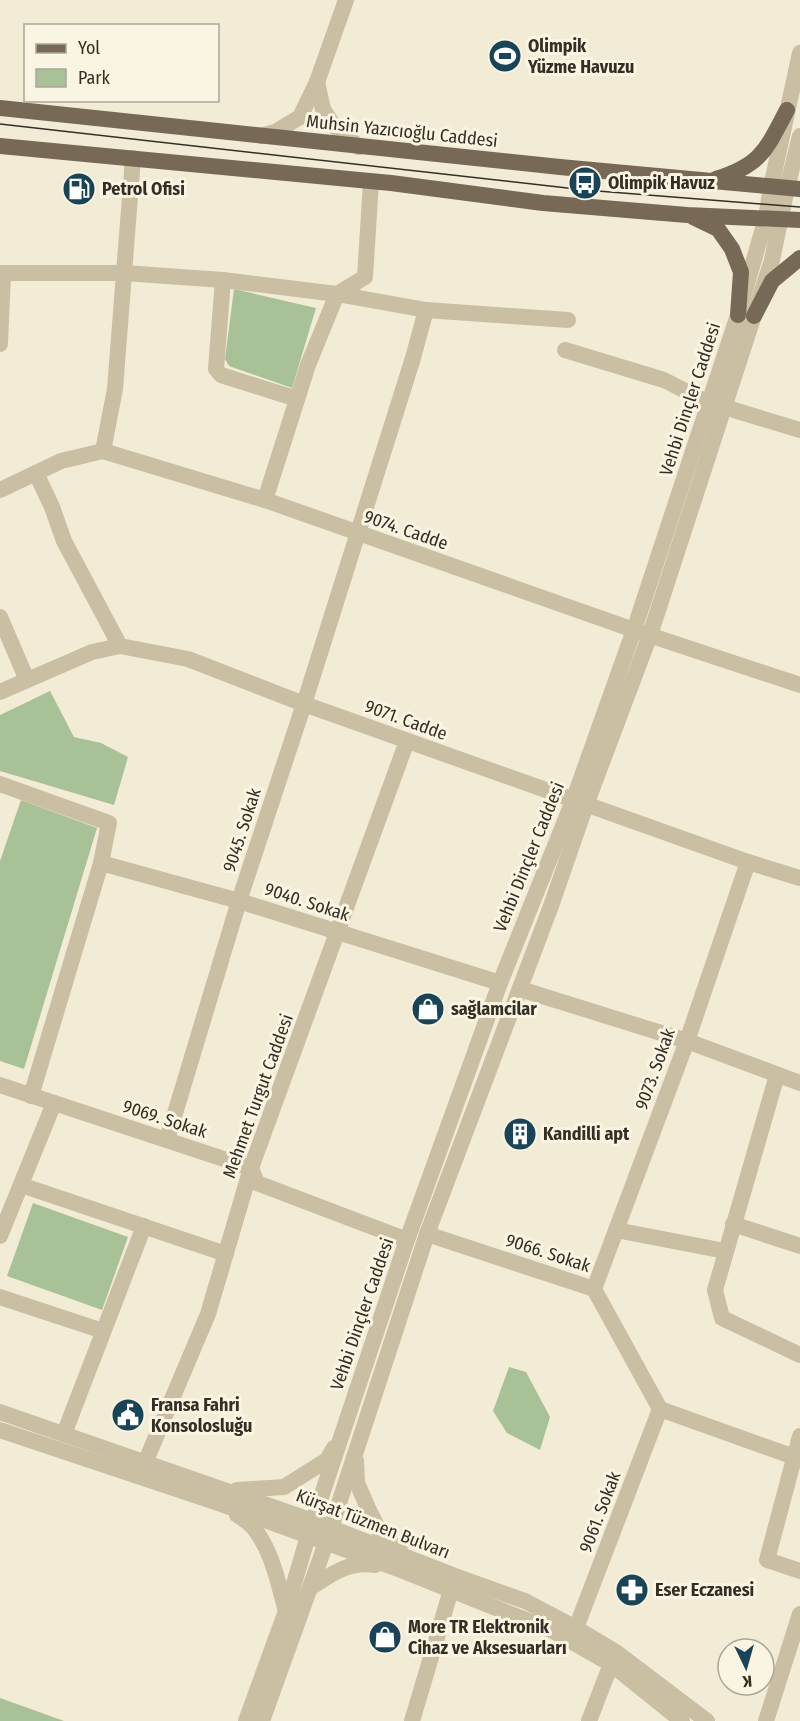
<svg xmlns="http://www.w3.org/2000/svg" width="800" height="1721" viewBox="0 0 800 1721" font-family="'Fira Sans Condensed',sans-serif">
<style>
.green{fill:#a8c197}
.lines{fill:none;stroke-linecap:round;stroke-linejoin:round}
.minor{stroke:#cabea3;stroke-width:16}
.tertiary{stroke:#cabea3;stroke-width:16}
.primary{stroke:#776955;stroke-width:16}
.tram{stroke:#352e25;stroke-width:1.5}
.labels{text-anchor:middle;dominant-baseline:central;stroke-width:6;stroke-linejoin:round;paint-order:stroke}
.poi-label{font-size:18px;font-weight:bold;fill:#352e25;stroke:#faf5e3;text-anchor:start}
.street-label{font-size:18px;fill:#352e25;stroke:#faf5e3}
</style>
<rect width="100%" height="100%" fill="#f2ecd7"/>
<!-- green -->
<g class="green">
<polygon points="234,289 316,308 292,388 229,366 225,359"/>
<polygon points="50,691 74,737 101,743 128,757 114,805 0,771 0,715"/>
<polygon points="21,800 97,828 24,1069 0,1061 0,861"/>
<polygon points="33,1203 128,1237 102,1310 7,1276"/>
<polygon points="509,1367 526,1372 550,1417 540,1450 507,1433 493,1411"/>
<polygon points="0,1698 64,1721 0,1721"/>
</g>
<g class="lines">
<!-- minor -->
<g class="minor">
<polyline points="317,82 346,0"/>
<polyline points="261,136 275,132 300,117 317,82 323,109 334,126 359,147"/>
<polyline points="771,187 800,53"/>
<polyline points="787,188 800,136"/>
<polyline points="0,273 124,273 223,280 337,294 426,310 568,320"/>
<polyline points="223,280 216,369 221,375 297,399"/>
<polyline points="0,344 3,274"/>
<polyline points="565,350 664,380 709,403"/>
<polyline points="724,407 800,430"/>
<polyline points="103,451 115,389 133,158"/>
<polyline points="36,473 52,507 64,541 120,646"/>
<polyline points="265,500 308,365 337,294 365,277 371,182"/>
<polyline points="0,617 27,680"/>
<polyline points="0,692 92,652 120,646 188,659 304,704 748,862 800,878"/>
<polyline points="0,784 109,823 101,863 31,1096"/>
<polyline points="101,863 239,901 500,983"/>
<polyline points="520,989 687,1041 800,1083"/>
<polyline points="777,1075 715,1290 722,1318 800,1355"/>
<polyline points="0,1085 251,1168 257,1183 407,1240"/>
<polyline points="167,1140 239,901 304,704 413,358 426,310"/>
<polyline points="21,1185 226,1254"/>
<polyline points="733,1224 800,1246"/>
<polyline points="616,1230 725,1251"/>
<polyline points="427,1234 594,1289 660,1409"/>
<polyline points="0,1236 54,1103"/>
<polyline points="594,1289 687,1041 748,862"/>
<polyline points="0,1297 103,1331"/>
<polyline points="660,1409 800,1459"/>
<polyline points="64,1434 144,1226"/>
<polyline points="800,1436 767,1560 800,1571"/>
<polyline points="145,1463 208,1314 251,1168 407,741"/>
<polyline points="576,1628 660,1409"/>
<polyline points="412,1721 451,1590"/>
<polyline points="589,1721 611,1664"/>
<polyline points="766,1721 800,1614"/>
</g>
<!-- tertiary -->
<g class="tertiary">
<polyline points="0,490 61,461 103,451 265,500 634,630 800,685"/>
<polyline points="0,1412 313,1521 455,1576 525,1601 576,1628 616,1652 707,1721"/>
<polyline points="0,1430 221,1504 401,1570 553,1631 611,1664 682,1721"/>
<polyline points="356,1461 357,1483 368,1508 382,1536 400,1550"/>
<polyline points="237,1490 284,1487 327,1460 334,1448"/>
<path d="M237,1515C242,1518 248,1522 252,1526C272,1549 278,1583 286,1611"/>
<path d="M310,1588C332,1574 348,1561 375,1565"/>
<polyline points="246,1721 286,1611 308,1536 407,1240 500,983 573,801 634,630 738,315 766,218 771,187"/>
<polyline points="262,1721 326,1543 427,1234 551,906 586,805 650,635 772,260 787,188"/>
</g>
<!-- primary -->
<g class="primary">
<polyline points="0,108 560,167 800,189"/>
<polyline points="0,146 391,183 543,203 687,215 800,220"/>
<path d="M716,179C761,165 766,150 787,110"/>
<polyline points="693,217 718,229 732,249 741,272 738,315"/>
<polyline points="754,316 772,281 800,258"/>
</g>
<!-- tram -->
<polyline class="tram" points="0,124 585,190 800,207"/>
</g>
<!-- icons -->
<defs>
<g id="stadium-disc" transform="scale(1.725)"><circle r="9.5" fill="#194457" stroke="#faf5e3"/><path d="M0-5a6.5 5 0 1 0 0 10a6.5 5 0 1 0 0-10ZM-3.5-1.8h7v3.6h-7Z" fill="#fff"/></g>
<g id="bus-disc" transform="scale(1.725)"><circle r="9.5" fill="#194457" stroke="#faf5e3"/><path d="M-5-6H5V4H4V6H2V4H-2V6H-4V4H-5ZM-3.5-4V0h7V-4ZM-3.5 1.2v1.5H-2V1.2ZM2 1.2v1.5H3.5V1.2Z" fill="#fff"/></g>
<g id="fuel-disc" transform="scale(1.725)"><circle r="9.5" fill="#194457" stroke="#faf5e3"/><path d="M-5.5-6h7V0h2V4h1.3V-2.5L3-4.5l.8-.8L6-3V5H2.5V1h-1V6h-7ZM-4.2-4.7v3.2H.2V-4.7Z" fill="#fff"/></g>
<g id="shop-disc" transform="scale(1.725)"><circle r="9.5" fill="#194457" stroke="#faf5e3"/><path d="M-5-2.5h2.3a2.7 3.5 0 0 1 5.4 0H5L5.5 6h-11ZM-1.5-2.5h3a1.5 2.3 0 0 0-3 0Z" fill="#fff"/></g>
<g id="building-disc" transform="scale(1.725)"><circle r="9.5" fill="#194457" stroke="#faf5e3"/><path d="M-4-6H4V6H1V3H-1V6H-4ZM-2.5-4.3h1.7v1.8h-1.7ZM.8-4.3h1.7v1.8H.8ZM-2.5-1h1.7V.8h-1.7ZM.8-1h1.7V.8H.8Z" fill="#fff"/></g>
<g id="civic-disc" transform="scale(1.725)"><circle r="9.5" fill="#194457" stroke="#faf5e3"/><path d="M-.6-6.5H3V-4.5H.6V-3L4-1V1h2V6H-6V1h2V-1L-.6-3ZM-1.2 2.5V6h2.4V2.5Z" fill="#fff"/></g>
<g id="pharmacy-disc" transform="scale(1.725)"><circle r="9.5" fill="#194457" stroke="#faf5e3"/><path d="M-2-6h4v4h4v4h-4v4h-4v-4h-4v-4h4Z" fill="#fff"/></g>
</defs>
<g fill-rule="evenodd">
<use href="#stadium-disc" x="505" y="56"/>
<use href="#bus-disc" x="585" y="183"/>
<use href="#fuel-disc" x="79" y="189"/>
<use href="#shop-disc" x="428" y="1009"/>
<use href="#building-disc" x="520" y="1134"/>
<use href="#civic-disc" x="128" y="1415"/>
<use href="#pharmacy-disc" x="632" y="1590"/>
<use href="#shop-disc" x="385" y="1637"/>
</g>
<g class="labels">
<!-- poi labels -->
<g class="poi-label">
<text x="528" y="46">Olimpik<tspan x="528" dy="21">Yüzme Havuzu</tspan></text>
<text x="608" y="183">Olimpik Havuz</text>
<text x="102" y="189">Petrol Ofisi</text>
<text x="451" y="1009">sağlamcilar</text>
<text x="543" y="1134">Kandilli apt</text>
<text x="151" y="1405">Fransa Fahri<tspan x="151" dy="21">Konsolosluğu</tspan></text>
<text x="655" y="1590">Eser Eczanesi</text>
<text x="408" y="1627">More TR Elektronik<tspan x="408" dy="21">Cihaz ve Aksesuarları</tspan></text>
</g>
<!-- street labels -->
<g class="street-label">
<text transform="translate(402 131) rotate(6)">Muhsin Yazıcıoğlu Caddesi</text>
<text transform="translate(690 399) rotate(-72)">Vehbi Dinçler Caddesi</text>
<text transform="translate(406 530) rotate(19)">9074. Cadde</text>
<text transform="translate(406 720) rotate(20)">9071. Cadde</text>
<text transform="translate(242 830) rotate(-72)">9045. Sokak</text>
<text transform="translate(529 857) rotate(-68)">Vehbi Dinçler Caddesi</text>
<text transform="translate(307 902) rotate(18)">9040. Sokak</text>
<text transform="translate(655 1069) rotate(-70)">9073. Sokak</text>
<text transform="translate(258 1096) rotate(-70)">Mehmet Turgut Caddesi</text>
<text transform="translate(165 1119) rotate(18)">9069. Sokak</text>
<text transform="translate(548 1253) rotate(18)">9066. Sokak</text>
<text transform="translate(362 1314) rotate(-71)">Vehbi Dinçler Caddesi</text>
<text transform="translate(600 1512) rotate(-69)">9061. Sokak</text>
<text transform="translate(373 1524) rotate(21)">Kürşat Tüzmen Bulvarı</text>
</g>
</g>
<!-- legend -->
<rect x="24" y="24" width="195" height="78" fill="#faf5e3" stroke="#aba597" stroke-width="1.5"/>
<rect x="36" y="44" width="30" height="9" fill="#776955" stroke="#aba597" stroke-width="1.5"/>
<text x="78" y="54" font-size="18" fill="#352e25">Yol</text>
<rect x="36" y="69" width="30" height="18" fill="#a8c197" stroke="#aba597" stroke-width="1.5"/>
<text x="78" y="84" font-size="18" fill="#352e25">Park</text>
<!-- north arrow -->
<g transform="translate(746 1667) rotate(175)"><circle r="28" fill="#faf5e3" stroke="#aba597" stroke-width="1.5"/>
<path d="M0-4.5L10 22L0 15L-10 22Z" fill="#194457"/>
<text y="-9" font-size="16" font-weight="bold" text-anchor="middle" fill="#352e25">K</text>
</g>
</svg>
